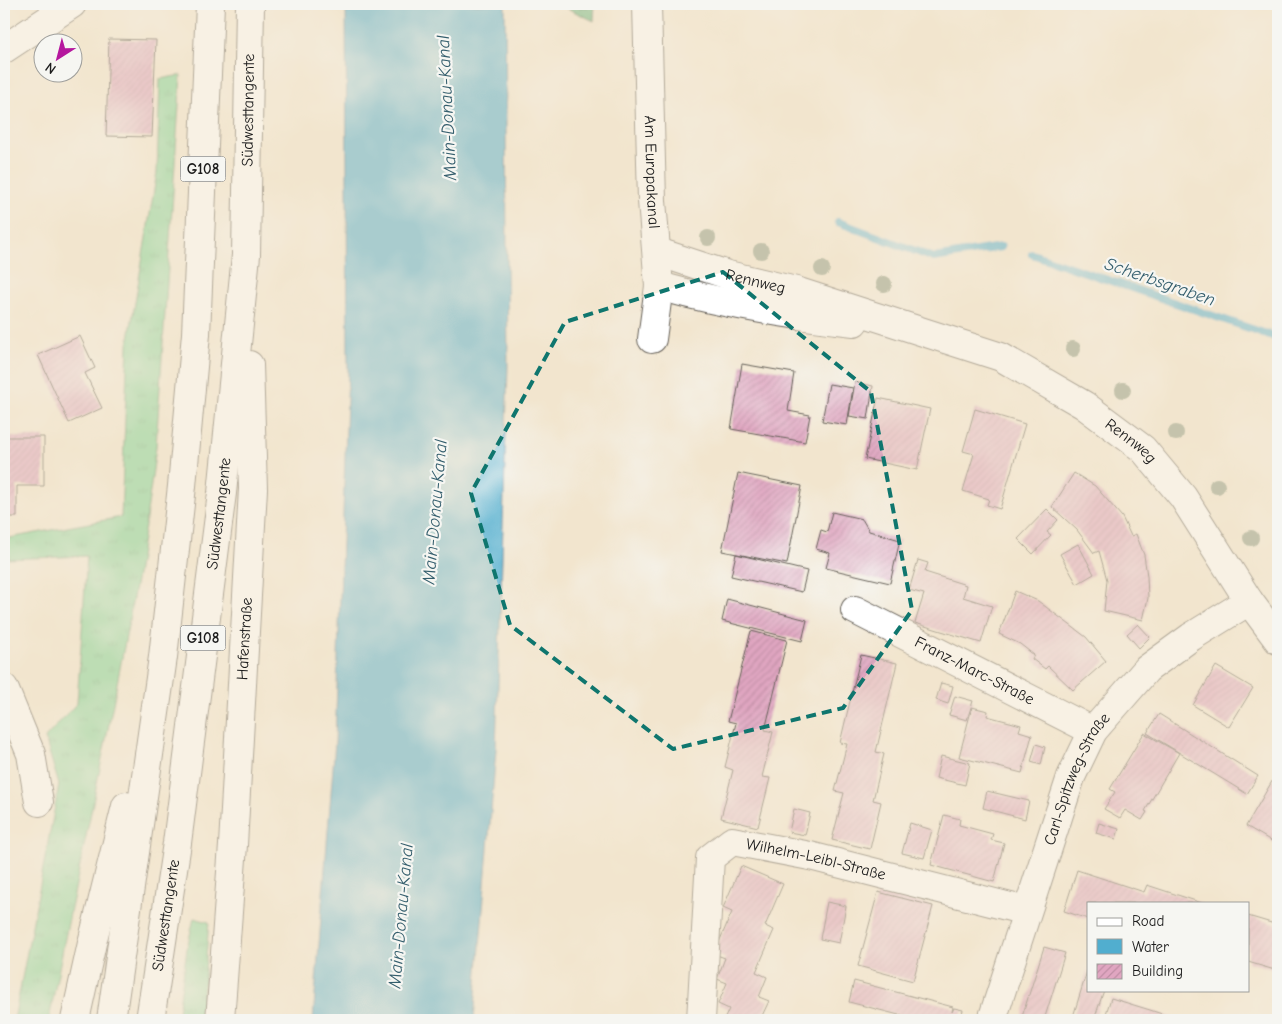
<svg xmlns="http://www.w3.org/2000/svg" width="1282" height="1024" viewBox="0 0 1282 1024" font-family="'Comic Neue',sans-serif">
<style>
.grass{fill:url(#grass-tufts);stroke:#4c7758}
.forest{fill:url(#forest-firs);stroke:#41684d}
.water{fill:#51aecf;stroke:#366576}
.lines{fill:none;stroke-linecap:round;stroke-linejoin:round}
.stream{stroke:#51aecf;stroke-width:8}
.building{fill:url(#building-hatch)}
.minor-casing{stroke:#67625a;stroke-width:30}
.highway-casing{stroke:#67625a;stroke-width:30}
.minor{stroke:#fff;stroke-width:28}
.highway{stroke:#fff;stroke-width:28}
.tree{fill:#8f9a83}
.marked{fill:none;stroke:#0f766e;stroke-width:4;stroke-dasharray:10 6;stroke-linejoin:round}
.labels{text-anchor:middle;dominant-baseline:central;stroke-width:4.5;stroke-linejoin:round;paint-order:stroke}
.shield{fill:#f6f6f2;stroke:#5d5d5c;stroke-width:1}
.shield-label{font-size:15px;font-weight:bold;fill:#1c1c1c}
.street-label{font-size:16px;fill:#1c1c1c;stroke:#f6f6f2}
.water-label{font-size:18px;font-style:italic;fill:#345e6d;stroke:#f6f6f2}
</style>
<defs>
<pattern id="grass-tufts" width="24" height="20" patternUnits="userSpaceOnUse" patternTransform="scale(1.25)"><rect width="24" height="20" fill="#7dd294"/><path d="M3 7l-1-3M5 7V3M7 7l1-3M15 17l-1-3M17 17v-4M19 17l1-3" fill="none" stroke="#6bb47f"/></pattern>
<pattern id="forest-firs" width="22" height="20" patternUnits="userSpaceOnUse" patternTransform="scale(1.25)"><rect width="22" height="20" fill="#66b47e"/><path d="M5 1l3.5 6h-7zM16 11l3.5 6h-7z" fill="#539266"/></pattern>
<pattern id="building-hatch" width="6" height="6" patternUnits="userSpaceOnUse" patternTransform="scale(1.25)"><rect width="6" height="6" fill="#e0a6c1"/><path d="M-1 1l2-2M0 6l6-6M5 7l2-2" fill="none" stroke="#c08ea5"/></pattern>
</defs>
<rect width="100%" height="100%" fill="#f6f6f2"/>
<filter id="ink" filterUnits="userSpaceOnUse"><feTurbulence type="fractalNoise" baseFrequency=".02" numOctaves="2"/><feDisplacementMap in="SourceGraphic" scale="10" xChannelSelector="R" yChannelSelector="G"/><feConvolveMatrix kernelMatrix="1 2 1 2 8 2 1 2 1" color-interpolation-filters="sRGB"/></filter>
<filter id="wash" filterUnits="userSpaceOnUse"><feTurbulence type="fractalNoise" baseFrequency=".0096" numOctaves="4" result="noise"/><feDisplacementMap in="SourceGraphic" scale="20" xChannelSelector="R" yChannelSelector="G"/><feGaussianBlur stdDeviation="1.12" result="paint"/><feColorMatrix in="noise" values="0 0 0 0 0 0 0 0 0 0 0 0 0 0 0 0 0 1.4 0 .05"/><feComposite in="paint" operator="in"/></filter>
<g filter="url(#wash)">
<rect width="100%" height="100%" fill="#f2e5ce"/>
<!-- grass -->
<g class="grass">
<path d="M181,75L156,447C132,640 85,829 49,1020H14L59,785L45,738L77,703L87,556L4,559V539L121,517L128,344L157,172L160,79Z"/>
<polygon points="194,918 209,922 201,1020 177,1020 187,948"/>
</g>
<!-- forest -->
<polygon class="forest" points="558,4 595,4 594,21"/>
<!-- water -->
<polygon class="water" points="346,4 505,4 508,367 496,750 474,1020 313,1020 335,742 348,371"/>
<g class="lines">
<!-- stream -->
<g class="stream">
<polyline points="838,222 934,258 1001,247"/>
<polyline points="1032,254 1278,338"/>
</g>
</g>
<g id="blocks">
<!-- building -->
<g class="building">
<polygon points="109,39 156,40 152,137 106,136"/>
<polygon points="4,123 7,123 8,204 4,204"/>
<polygon points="4,266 6,266 7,408 4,408"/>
<polygon points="80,336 95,368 85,373 102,408 69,423 38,355"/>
<polygon points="742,364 794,373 788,411 810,415 805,442 731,429"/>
<polygon points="855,382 873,386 868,419 849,416"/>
<polygon points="829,384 853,388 847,425 822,421"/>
<polygon points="878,398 930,409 917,470 865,459"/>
<polygon points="975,409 1025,424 1000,509 987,505 989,499 963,491 974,454 963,451"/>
<polygon points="4,437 44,437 44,486 17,486 17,517 4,517"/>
<polygon points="738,473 802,486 787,564 722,551"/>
<polygon points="1074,473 1095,486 1122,517 1131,536 1136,534 1144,555 1147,576 1148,598 1143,620 1104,611 1107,580 1099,551 1094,553 1077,530 1052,507"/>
<polygon points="1047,509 1058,520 1047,532 1051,535 1033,554 1018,539"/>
<polygon points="832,512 862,519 869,531 900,540 890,583 826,568 830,553 816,549 821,530 827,532"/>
<polygon points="1078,544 1094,574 1077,584 1060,554"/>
<polygon points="736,554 807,571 802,592 731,576"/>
<polygon points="918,560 928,563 925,572 966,585 963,597 992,606 981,643 915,623 924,594 909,590"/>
<polygon points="1015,591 1038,601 1086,637 1106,661 1073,690 1048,666 1045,669 1032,659 1034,655 1020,644 999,634"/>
<polygon points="727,599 807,620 802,641 722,621"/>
<polygon points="1138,624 1150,637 1139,648 1127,634"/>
<polygon points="751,631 787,640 765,730 773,732 762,777 770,778 758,827 721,818 733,770 725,767 736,723 728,721"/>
<polygon points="861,655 897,663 876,752 884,754 873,800 881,802 870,849 832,840 844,793 835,791 847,744 840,743"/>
<polygon points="1216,666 1253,688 1229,727 1193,705"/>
<polygon points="941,683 953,686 948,704 936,700"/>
<polygon points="955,696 973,701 967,720 949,715"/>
<polygon points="972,707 988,711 987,716 1021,725 1019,731 1032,735 1022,773 959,757"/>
<polygon points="1159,714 1258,776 1247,794 1147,733"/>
<polygon points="1144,733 1179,753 1145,811 1147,812 1142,820 1125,810 1120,818 1104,809 1115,792 1110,789"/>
<polygon points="1036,744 1045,747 1041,765 1031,762"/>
<polygon points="941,756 970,763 965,785 936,778"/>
<polygon points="1278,771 1278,845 1246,826"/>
<polygon points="987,791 1029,801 1025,819 983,808"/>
<polygon points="794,809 810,813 805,835 789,832"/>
<polygon points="944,815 960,819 959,825 993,834 991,840 1004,843 994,882 931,865"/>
<polygon points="910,823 932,830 924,858 902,853"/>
<polygon points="1099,823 1119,829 1116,839 1096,833"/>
<polygon points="741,866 783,884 765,926 774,930 756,972 767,977 759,997 769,1001 760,1020 724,1020 729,1009 718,1004 727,983 717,979 725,958 714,954 732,912 723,908"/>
<polygon points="1077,870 1144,892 1147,885 1202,903 1088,903 1088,919 1064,911"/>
<polygon points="878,892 933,906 913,981 858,966"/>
<polygon points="827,902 846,906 839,943 820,939"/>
<polygon points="1248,916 1278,925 1278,971 1248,962"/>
<polygon points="1044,947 1065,953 1044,1020 1021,1020"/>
<polygon points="1088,968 1088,990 1104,990 1094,1020 1072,1020"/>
<polygon points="854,981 953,1007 952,1012 954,1008 963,1010 960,1020 918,1020 849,1002"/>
<polygon points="1111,998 1150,1010 1180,1020 1104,1020"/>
</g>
</g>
</g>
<g filter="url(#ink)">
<use href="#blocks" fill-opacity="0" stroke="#67625a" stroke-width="1"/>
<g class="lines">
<!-- minor casing -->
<g class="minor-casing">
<g id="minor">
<path id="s1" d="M647,4L652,201L659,286L652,339"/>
<polyline points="4,49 72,4"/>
<path id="s2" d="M658,252L728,275L796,291L1001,357L1084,405L1143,449L1183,497L1249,601L1278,640"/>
<path d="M659,286C723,304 788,315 854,322"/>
<path id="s3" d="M855,610L1093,731"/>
<polyline points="4,688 31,754 39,802"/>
<path id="s4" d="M701,1020L710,858L732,841L810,856L1026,911"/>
<path id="s5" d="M992,1020L1071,777L1093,731L1147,669L1191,637L1249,601"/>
</g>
</g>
<!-- highway casing -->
<g class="highway-casing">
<g id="highway">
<polyline points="75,1020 92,943 126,806"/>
<polyline points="111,1020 163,657 182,486 196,334 210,4"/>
<path id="s6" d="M150,1020L177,843L222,493L246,255L250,4"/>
<path id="s7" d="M220,1020L233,845L253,489L249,365"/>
</g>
</g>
<!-- minor -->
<use href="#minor" class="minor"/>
<!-- highway -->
<use href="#highway" class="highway"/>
</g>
<!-- trees -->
<g class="tree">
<circle cx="708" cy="238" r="8"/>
<circle cx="761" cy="251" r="8"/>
<circle cx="822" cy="269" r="8"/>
<circle cx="884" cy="284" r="8"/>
<circle cx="1073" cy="349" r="8"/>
<circle cx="1123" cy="390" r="8"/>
<circle cx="1176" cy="433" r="8"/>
<circle cx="1217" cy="486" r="8"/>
<circle cx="1251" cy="538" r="8"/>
</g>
</g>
<!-- marked area -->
<path d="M0 0H1282V1024H0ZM723,272L871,392L912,610L843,708L673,749L510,625L471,493L565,322Z" fill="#f2e5ce" fill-opacity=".55" fill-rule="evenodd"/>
<path class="marked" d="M723,272L871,392L912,610L843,708L673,749L510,625L471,493L565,322Z"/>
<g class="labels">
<!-- shield labels -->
<g class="shield">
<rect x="180.5" y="156.5" width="45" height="25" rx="4"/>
<rect x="180.5" y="625.5" width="45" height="25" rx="4"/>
</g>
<g class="shield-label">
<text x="203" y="169">G108</text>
<text x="203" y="638">G108</text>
</g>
<!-- street labels -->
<g class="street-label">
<text stroke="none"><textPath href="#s6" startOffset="916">Südwesttangente</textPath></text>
<text stroke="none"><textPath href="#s1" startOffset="168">Am Europakanal</textPath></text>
<text stroke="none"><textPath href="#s2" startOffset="102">Rennweg</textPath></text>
<text stroke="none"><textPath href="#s2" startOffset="514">Rennweg</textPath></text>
<text stroke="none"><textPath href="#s6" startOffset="511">Südwesttangente</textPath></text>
<text stroke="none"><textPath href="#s7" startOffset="382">Hafenstraße</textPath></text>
<text stroke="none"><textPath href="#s3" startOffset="134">Franz-Marc-Straße</textPath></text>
<text stroke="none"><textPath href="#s5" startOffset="256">Carl-Spitzweg-Straße</textPath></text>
<text stroke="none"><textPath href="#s4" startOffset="276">Wilhelm-Leibl-Straße</textPath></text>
<text stroke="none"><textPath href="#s6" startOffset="106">Südwesttangente</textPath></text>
</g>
<!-- water labels -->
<g class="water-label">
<text transform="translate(447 108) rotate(-93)">Main-Donau-Kanal</text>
<text transform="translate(1160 282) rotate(19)">Scherbsgraben</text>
<text transform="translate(435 512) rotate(-85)">Main-Donau-Kanal</text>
<text transform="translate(401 916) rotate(-85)">Main-Donau-Kanal</text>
</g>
</g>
<!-- margin -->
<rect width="1282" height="1024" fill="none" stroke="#f6f6f2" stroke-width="20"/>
<!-- legend -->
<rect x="1087" y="902" width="162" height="90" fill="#f6f6f2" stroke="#9f9f9c"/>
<rect x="1097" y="918" width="25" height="8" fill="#ffffff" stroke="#9f9f9c"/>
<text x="1132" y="926" font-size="15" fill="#1c1c1c">Road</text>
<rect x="1097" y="939" width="25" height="15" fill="#51aecf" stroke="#9f9f9c"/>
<text x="1132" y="952" font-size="15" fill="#1c1c1c">Water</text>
<rect x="1097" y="964" width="25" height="15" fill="url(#building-hatch)" stroke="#9f9f9c"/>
<text x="1132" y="976" font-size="15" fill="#1c1c1c">Building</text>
<!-- north arrow -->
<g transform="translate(58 58) rotate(216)"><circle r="24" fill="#f6f6f2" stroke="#9f9f9c"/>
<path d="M0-4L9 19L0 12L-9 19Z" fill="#b5179e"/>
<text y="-8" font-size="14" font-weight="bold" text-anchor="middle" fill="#1c1c1c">N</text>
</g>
</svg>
